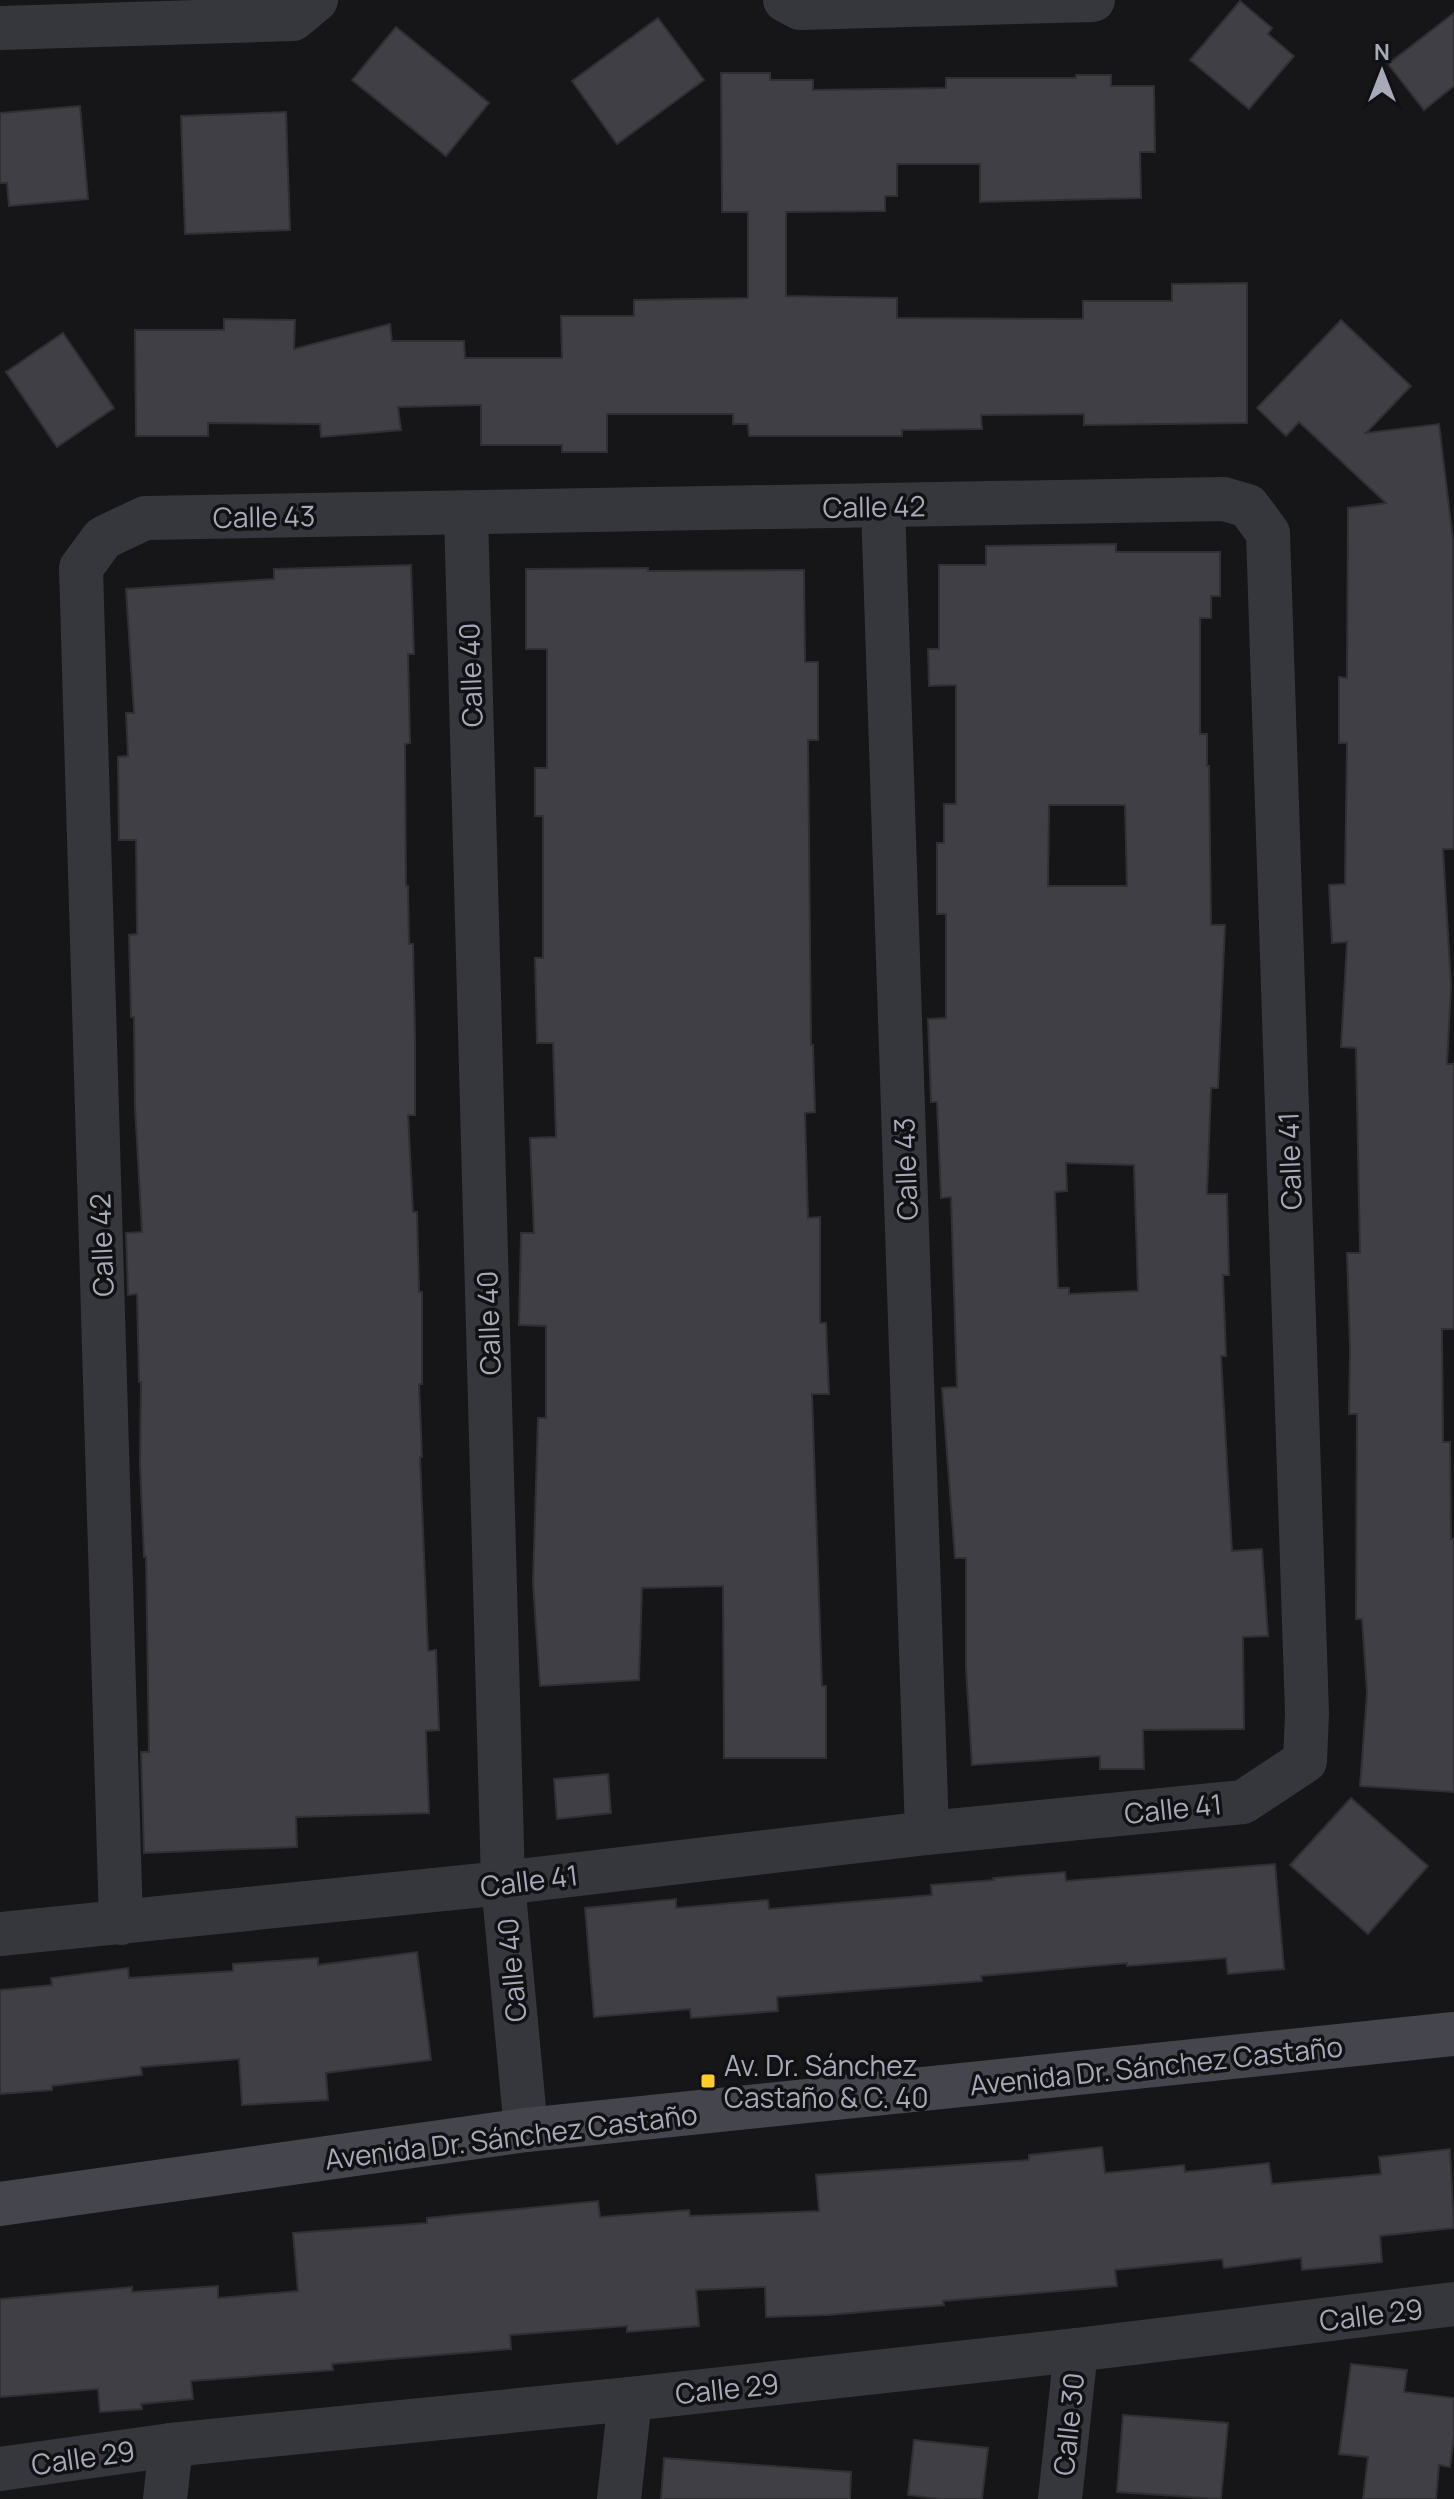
<svg xmlns="http://www.w3.org/2000/svg" width="1454" height="2499" viewBox="0 0 1454 2499" font-family="Manrope,sans-serif">
<style>
.building{fill:#403f45;stroke:#302f34;stroke-width:2;fill-rule:evenodd}
.lines{fill:none;stroke-linecap:round;stroke-linejoin:round}
.street{stroke:#36363d;stroke-width:44}
.secondary{stroke:#44454d;stroke-width:44}
.poi-dot{fill:#ffcb26;stroke:#111013;stroke-width:3}
.labels{text-anchor:middle;dominant-baseline:central;stroke-width:7;stroke-linejoin:round;paint-order:stroke}
.street-label{font-size:28px;fill:#a6aab9;stroke:#111013}
.poi-label{font-size:28px;fill:#a6aab9;stroke:#111013;text-anchor:start}
</style>
<rect width="100%" height="100%" fill="#161518"/>
<!-- building -->
<g class="building">
<polygon points="1240,1 1272,28 1268,34 1294,56 1249,109 1190,60"/>
<polygon points="1454,13 1454,86 1424,110 1388,64"/>
<polygon points="658,18 704,80 617,144 572,81"/>
<polygon points="396,27 489,103 446,156 352,80"/>
<polygon points="721,73 770,73 770,80 813,80 813,90 946,88 946,78 1076,78 1076,75 1111,75 1111,86 1154,86 1155,152 1140,152 1141,198 980,202 980,164 897,164 897,196 885,196 885,211 786,212 786,296 897,298 897,318 1083,319 1083,301 1172,301 1172,284 1247,283 1247,423 1084,425 1084,414 981,415 982,429 902,430 902,436 749,436 748,424 733,424 733,414 607,414 607,452 562,452 562,445 481,445 481,405 398,407 401,430 321,437 320,424 208,423 208,436 136,436 135,330 224,330 224,319 295,320 294,349 390,324 392,341 464,341 465,358 562,358 561,316 634,316 634,300 748,298 748,212 722,212"/>
<polygon points="80,106 88,199 9,206 7,183 0,183 0,113"/>
<polygon points="286,112 290,230 185,234 181,116"/>
<polygon points="1341,320 1411,386 1366,433 1439,424 1453,540 1454,849 1443,849 1451,985 1447,1064 1454,1064 1454,1329 1442,1329 1443,1442 1450,1442 1451,1539 1454,1539 1454,1792 1360,1786 1367,1693 1362,1619 1356,1619 1357,1414 1349,1414 1350,1348 1347,1253 1360,1253 1356,1048 1341,1047 1347,942 1332,943 1329,885 1345,884 1347,743 1339,743 1339,677 1347,678 1348,508 1386,503 1299,422 1286,436 1257,408"/>
<polygon points="63,333 114,408 57,447 6,372"/>
<path d="M1116,544V552H1220V596H1211V618H1200V734H1207V766H1209L1211,925H1225L1218,1088H1211L1207,1194H1227L1229,1275H1223L1226,1356H1221L1232,1551L1262,1549L1268,1636L1243,1637L1244,1729L1143,1730L1144,1769H1100V1756L972,1765L966,1668V1558H955L942,1388L957,1387L951,1197L941,1198L937,1102H931L928,1019L946,1018V914H937V843H944V804H956V685L929,686L928,649H939V565H986V546ZM1049,805H1125L1127,886H1048ZM1066,1163L1134,1165L1138,1291L1069,1294V1288H1058L1055,1192L1067,1191Z"/>
<polygon points="411,565 414,654 408,654 410,743 405,744 406,886 408,886 409,944 413,944 415,1037 415,1115 408,1115 413,1212 417,1212 419,1292 422,1292 422,1384 419,1384 422,1457 420,1457 428,1651 436,1650 439,1730 426,1731 429,1813 296,1817 297,1847 144,1853 141,1752 149,1752 146,1557 144,1557 140,1464 141,1382 139,1382 137,1294 128,1295 126,1233 142,1232 135,1106 134,1017 131,1017 129,935 137,934 136,840 119,840 118,757 128,756 126,713 134,713 126,589 274,579 274,569"/>
<polygon points="648,568 648,571 804,570 805,662 818,662 818,740 808,740 811,1045 813,1045 815,1112 805,1113 808,1218 820,1217 820,1323 826,1323 829,1394 812,1394 822,1686 826,1686 826,1758 724,1758 723,1586 642,1588 639,1680 540,1686 533,1583 538,1418 546,1418 546,1326 519,1325 521,1233 534,1233 530,1138 556,1137 553,1043 537,1043 535,958 543,958 543,816 535,816 535,768 547,768 547,649 526,649 526,569"/>
<polygon points="608,1774 611,1813 557,1819 554,1779"/>
<polygon points="1351,1798 1428,1866 1368,1934 1290,1865"/>
<polygon points="1275,1864 1284,1969 1228,1974 1226,1958 1127,1966 1127,1963 981,1976 982,1981 777,1997 778,2011 691,2018 690,2009 594,2017 585,1908 676,1899 676,1908 768,1900 769,1909 932,1895 931,1885 994,1880 993,1878 1065,1872 1066,1881"/>
<polygon points="417,1952 431,2060 326,2073 328,2100 242,2105 239,2059 141,2067 142,2075 52,2086 52,2090 0,2094 0,1990 52,1985 51,1978 128,1968 129,1978 233,1971 233,1964 318,1958 318,1965"/>
<polygon points="1102,2147 1105,2173 1184,2165 1185,2172 1269,2163 1272,2184 1381,2174 1379,2157 1450,2149 1454,2228 1380,2236 1382,2262 1302,2270 1301,2258 1224,2268 1222,2259 1115,2270 1117,2286 943,2301 944,2305 828,2315 766,2317 765,2287 696,2290 699,2326 627,2332 627,2326 510,2335 511,2349 332,2364 333,2370 191,2381 193,2399 141,2404 142,2409 100,2412 98,2389 0,2397 0,2299 132,2287 132,2292 218,2286 218,2298 298,2291 293,2233 427,2223 427,2218 598,2201 600,2217 689,2210 690,2216 819,2211 816,2175 1029,2160 1029,2155"/>
<polygon points="1351,2364 1407,2370 1404,2392 1454,2398 1454,2436 1450,2467 1439,2465 1436,2499 1363,2499 1368,2457 1339,2454"/>
<polygon points="1123,2415 1228,2423 1221,2499 1117,2492"/>
<polygon points="914,2440 988,2448 982,2499 940,2499 908,2495"/>
<polygon points="664,2458 851,2472 850,2499 661,2499"/>
</g>
<g class="lines">
<!-- street -->
<g class="street">
<polyline points="785,0 800,8 1093,0"/>
<polyline points="0,28 293,19 316,0"/>
<polyline points="883,506 927,1833"/>
<polyline points="466,514 503,1883 526,2130"/>
<polyline points="0,1934 503,1883 927,1833 1243,1802 1305,1761 1307,1713 1268,533 1248,506 1224,499 145,518 103,538 81,568 121,1923"/>
<polyline points="0,2469 171,2445 630,2399 1076,2350 1454,2304"/>
<polyline points="165,2499 171,2445"/>
<polyline points="619,2499 630,2399"/>
<polyline points="1060,2499 1076,2350"/>
</g>
<!-- secondary -->
<polyline class="secondary" points="0,2204 526,2130 1454,2034"/>
</g>
<!-- markers -->
<rect class="poi-dot" x="700" y="2073" width="16" height="16" rx="4"/>
<g class="labels">
<!-- street labels -->
<g class="street-label">
<text transform="translate(874 506) rotate(-1)">Calle 42</text>
<text transform="translate(264 516) rotate(-1)">Calle 43</text>
<text transform="translate(470 675) rotate(-92)">Calle 40</text>
<text transform="translate(1289 1161) rotate(-92)">Calle 41</text>
<text transform="translate(905 1169) rotate(-92)">Calle 43</text>
<text transform="translate(101 1245) rotate(-92)">Calle 42</text>
<text transform="translate(488 1323) rotate(-92)">Calle 40</text>
<text transform="translate(1173 1808) rotate(-6)">Calle 41</text>
<text transform="translate(529 1880) rotate(-7)">Calle 41</text>
<text transform="translate(511 1970) rotate(-95)">Calle 40</text>
<text transform="translate(1156 2065) rotate(-6)">Avenida Dr. Sánchez Castaño</text>
<text transform="translate(511 2136) rotate(-7)">Avenida Dr. Sánchez Castaño</text>
<text transform="translate(1371 2314) rotate(-7)">Calle 29</text>
<text transform="translate(727 2388) rotate(-6)">Calle 29</text>
<text transform="translate(1068 2424) rotate(-84)">Calle 30</text>
<text transform="translate(83 2457) rotate(-8)">Calle 29</text>
</g>
<!-- poi labels -->
<g class="poi-label">
<text x="724" y="2065">Av. Dr. Sánchez<tspan x="724" dy="32">Castaño &amp; C. 40</tspan></text>
</g>
</g>
<!-- north arrow -->
<g transform="translate(1382 72)" stroke="#111013" stroke-width="6" paint-order="stroke">
<path d="M0-6L14 30L0 20L-14 30Z" fill="#a6aab9"/>
<text y="-12" font-size="22" font-weight="bold" text-anchor="middle" fill="#a6aab9">N</text>
</g>
</svg>
